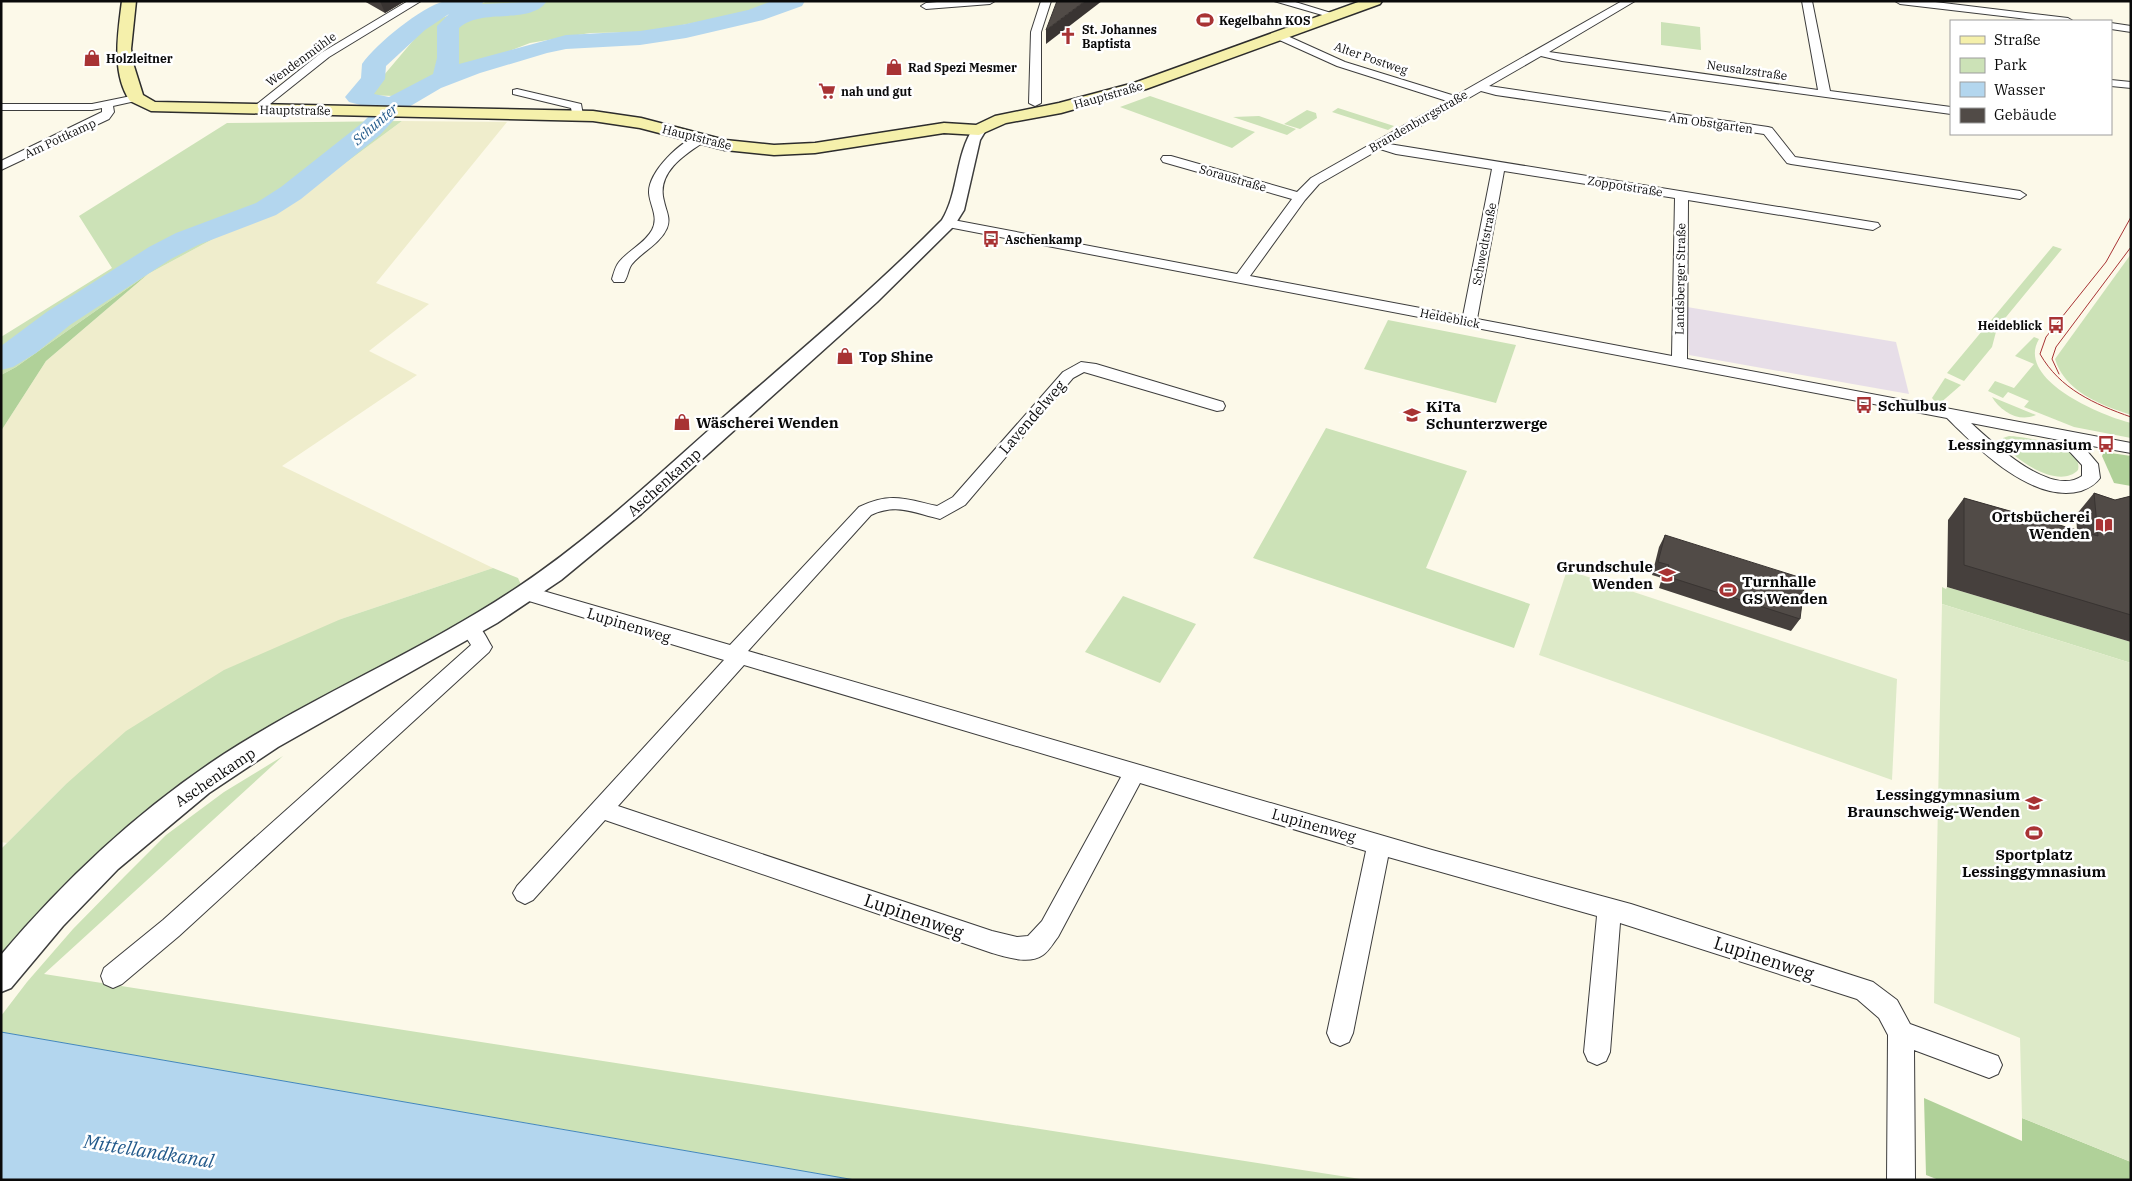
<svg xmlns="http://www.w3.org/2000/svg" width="2132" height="1181" viewBox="0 0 2132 1181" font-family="'IBM Plex Serif',serif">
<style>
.industrial{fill:#e7dee8}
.farmland{fill:#efedcc}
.green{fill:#cce2b7}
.forest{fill:#b0d199}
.pitch{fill:#ddeac8}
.water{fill:#b3d6ee;stroke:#4387bc}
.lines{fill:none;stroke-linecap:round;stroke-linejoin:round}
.river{fill:#b3d6ee;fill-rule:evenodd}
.minor-casing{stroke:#3d3d3d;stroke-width:2}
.tertiary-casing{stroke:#3d3d3d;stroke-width:3}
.secondary-casing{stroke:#2c2c2c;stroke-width:3}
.minor{fill:#fff;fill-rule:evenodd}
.tertiary{fill:#fff;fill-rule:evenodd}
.secondary{fill:#f5f0ab;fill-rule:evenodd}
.tram{stroke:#a83334;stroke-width:1}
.wall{fill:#46403d}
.shaded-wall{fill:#393432}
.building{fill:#514b47;stroke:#393432}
.labels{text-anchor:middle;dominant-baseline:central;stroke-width:5;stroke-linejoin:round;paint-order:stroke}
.far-poi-label{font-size:12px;font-weight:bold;fill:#0a0a0a;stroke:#fff;text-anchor:start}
.far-street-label{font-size:12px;fill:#0a0a0a;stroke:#fff}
.far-water-label{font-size:14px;font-style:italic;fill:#235a8b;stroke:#fff}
.poi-label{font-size:15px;font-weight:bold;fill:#0a0a0a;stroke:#fff;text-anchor:start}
.street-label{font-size:15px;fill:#0a0a0a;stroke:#fff}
.near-street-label{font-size:18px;fill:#0a0a0a;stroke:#fff}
.near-water-label{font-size:19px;font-style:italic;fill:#235a8b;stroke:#fff}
</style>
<rect width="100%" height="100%" fill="#fcf9e9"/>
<!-- industrial -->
<polygon class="industrial" points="1687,307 1896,342 1909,394 1689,355"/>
<!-- farmland -->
<polygon class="farmland" points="402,121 507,122 376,283 429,304 369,351 417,375 282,466 493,568 341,619 65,785 7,843 1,842 1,431 46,361 148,274 226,232 278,213"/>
<!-- green -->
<g class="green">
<polygon points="488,1 789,1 724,17 646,32 590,33 530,43 394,96 367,95 428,23"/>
<polygon points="1661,22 1700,27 1701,50 1661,45"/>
<polygon points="1150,96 1255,132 1232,148 1120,107"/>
<polygon points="1338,108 1394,126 1388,130 1332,112"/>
<polygon points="1307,110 1316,113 1317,118 1300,129 1284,124"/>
<polygon points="1259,116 1296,129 1287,135 1233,117"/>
<polygon points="402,121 278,213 226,232 148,274 16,367 1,375 1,337 112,268 79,216 227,123"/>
<polygon points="2053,246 2062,249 1997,328 1992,347 1964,381 1947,373"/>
<path d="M2131,254V415C2101,405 2065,392 2055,359Z"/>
<polygon points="1388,320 1516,345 1496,403 1364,369"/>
<path d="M2034,337L2039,339C2015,380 2102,416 2131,423V438L2074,427L2024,407L2029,401L2008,392L2003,398L1988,391L1995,381L2014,388L2034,364L2015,356Z"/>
<polygon points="1945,378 1961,385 1938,405 1932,398"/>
<path d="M1992,397L2036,415C2019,423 2000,411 1992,397Z"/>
<polygon points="1326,428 1467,471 1426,568 1530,604 1514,648 1253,558"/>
<path d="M2009,436C2026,437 2084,445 2078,470C2059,490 2015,460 2002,443L2003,438Z"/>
<polygon points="493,568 518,578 522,587 438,640 249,743 1,962 1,849 65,785 126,731 224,670 341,619"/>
<polygon points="1942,587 1946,589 1947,587 2131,642 2131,663 1942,604"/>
<polygon points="1123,596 1196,624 1160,683 1085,652"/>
<polygon points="283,756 44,974 1367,1180 855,1180 1,1032 1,1016 27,982 73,929 124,877 166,835 224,792"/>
</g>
<!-- forest -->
<g class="forest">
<polygon points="148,274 46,361 1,431 1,375 16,367"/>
<polygon points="2104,452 2131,456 2131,486 2114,483 2102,456"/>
<polygon points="1924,1098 2022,1141 2022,1118 2131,1162 2131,1180 1939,1180 1926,1175"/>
</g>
<!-- pitch -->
<g class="pitch">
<polygon points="1567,570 1897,679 1892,780 1539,655"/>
<polygon points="1942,604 2131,663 2131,1162 2022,1118 2020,1038 1934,1003"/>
</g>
<!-- water -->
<polygon class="water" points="1,1032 751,1162 855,1180 1,1180"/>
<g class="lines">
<!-- river -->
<path class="river" d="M445,1H484L482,4L547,1C530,26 482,7 459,28V64L566,35L640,31L686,24L748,10L772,1H805L802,6L763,20L686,38L640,45L566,49L547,53L480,73L441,88L402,111L380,135L301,199L276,215L198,245L171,259L70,325L36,353L13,367L1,370V346L48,311L149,247L176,233L256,203L281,187L362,123L376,109L349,102L345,97L361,78L362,64C376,44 421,7 445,1ZM449,14L437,26V58L433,74L389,97L374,94L385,79L386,66L425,30Z"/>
<!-- minor casing -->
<g class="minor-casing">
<g id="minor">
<polygon points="408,1 421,1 329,57 260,112 252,112 252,108 321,53"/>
<polygon points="948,1 995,1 990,4 926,9 921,6 926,3"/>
<polygon points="1041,1 1051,1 1041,32 1041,103 1035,106 1029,103 1031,32"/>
<polygon points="1274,1 1292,1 1341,16 1336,19"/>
<path d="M1622,1H1635L1549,52L1818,90L1802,1H1812L1830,91L1951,107V114L1562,61L1541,56L1489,86L1768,127L1772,128L1795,157L2020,191L2026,195L2020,199L1791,164L1787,163L1764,134L1496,95L1481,91L1389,144L1878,223L1880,226L1873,230L1688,200L1687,359L2131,443V453L2081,444L2098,464L2100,478C2095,485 2089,488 2081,491C2033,504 1978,449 1947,418L948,227L941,223L948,219L1237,274L1292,199L1163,162L1161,159L1163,156H1171L1297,192L1311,178L1447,101L1337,66L1275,38V34H1283L1345,62L1455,96ZM1380,149L1396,154L1492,169L1463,316L1250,276L1305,200L1319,184ZM1504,171L1675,198L1672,356L1477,319ZM1971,423L2059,440L2082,465V476C2051,498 1993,443 1971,423Z"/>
<polygon points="1895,1 1927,1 2068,18 2073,21 2044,21 1900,4"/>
<polygon points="2111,23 2131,26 2131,32 2111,29"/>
<polygon points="2111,80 2131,82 2131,88 2111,86"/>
<polygon points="517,89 581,104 583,115 581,117 573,117 571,108 513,94 513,90"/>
<polygon points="136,95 140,96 140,100 113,106 114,112 109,119 1,170 1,161 102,112 102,108 92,110 1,110 1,104 92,104"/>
<path d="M700,135L706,139L704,142C684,155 656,173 664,201C666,211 671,218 667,228C660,244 643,251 632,264C628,269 628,277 624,282H614L612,279C614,273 615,267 619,262C629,250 645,243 652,230C659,217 650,206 649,193C648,172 681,140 700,135Z"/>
<path d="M1081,362L1096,364L1223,402L1225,406L1223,410L1217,411L1084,372L1073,378L965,505L940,519C913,513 898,503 871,515L748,651L1432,850L1631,904L1873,982L1897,1000L1910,1024L1998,1056L2002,1065L1998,1074L1989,1078L1914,1050L1915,1180H1887L1888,1035L1879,1018L1857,999L1620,923L1610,1052L1606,1061L1597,1065L1588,1061L1584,1052L1597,916L1388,857L1353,1033L1349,1042L1340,1046L1331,1042L1327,1033L1366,851L1140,783L1058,937C1054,942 1049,951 1043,955C1029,965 1007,957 992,953L605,820L533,900L525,904L517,900L513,893L517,886L724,660L519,598L517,593L519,588L526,586L730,645L859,507C891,492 905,499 937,506L953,497L1063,372ZM744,665L1121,777L1042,921L1028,936L1017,937L992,931L618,806Z"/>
<path d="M470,621C481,624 486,637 492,647L489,652L179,936L122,984L113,988L104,984L101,976L104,968L163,920L471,645L460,628L463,623Z"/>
</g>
</g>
<!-- tertiary casing -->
<g class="tertiary-casing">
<path id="tertiary" d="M979,126L986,130L980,140L964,210L954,226L877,302L641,514L561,580L497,623L278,747L209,793L118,869L63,926L11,988L1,992V955C66,878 140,809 224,754C319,693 424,650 518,587C593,537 659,474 727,414C800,351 874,289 942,220C959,192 955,155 974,127Z"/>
</g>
<!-- secondary casing -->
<g class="secondary-casing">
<path id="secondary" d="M122,1H136L131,49L133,63L143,95L155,102L593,111L641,118L725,140L774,145L815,143L944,123L976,125L995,116L1059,103L1134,83L1361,1H1382L1380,4L1146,89L1061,113L1006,123L979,135L944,133L815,153L774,155L725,150L640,128L593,121L151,111L130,101C111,73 118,33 122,1Z"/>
</g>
<!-- minor -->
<use href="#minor" class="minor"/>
<!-- tertiary -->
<use href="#tertiary" class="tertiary"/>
<!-- secondary -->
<use href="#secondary" class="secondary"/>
<!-- tram -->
<g class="tram">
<path d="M2131,217L2106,262L2046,337L2040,354C2060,389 2094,404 2131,417"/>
<polyline points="2059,374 2052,359 2056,347 2131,247"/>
</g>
</g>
<!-- wall -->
<g class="wall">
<polygon points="364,1 405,1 385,13"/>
<polygon points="2094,493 2115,500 2131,496 2131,642 1947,587 1948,520 1964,498 2077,530 2076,515"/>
<polygon points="1665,535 1800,619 1791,631 1659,588 1662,578 1652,575 1659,547"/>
</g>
<!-- shaded-wall -->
<g class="shaded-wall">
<polygon points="380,1 405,1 385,13"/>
<polygon points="1085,1 1102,1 1046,44 1046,30"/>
</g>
<!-- building -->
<g class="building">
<polygon points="1057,1 1085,1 1046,30"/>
<polygon points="2094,493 2115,500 2131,496 2131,615 1964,565 1964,498 2098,536"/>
<polygon points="1665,535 1805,579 1800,619 1666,576 1669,565 1658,562"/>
</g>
<!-- icons -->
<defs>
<g id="stadium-bare" transform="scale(1.35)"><path d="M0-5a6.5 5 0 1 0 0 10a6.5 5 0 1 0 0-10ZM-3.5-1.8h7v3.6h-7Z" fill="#a83334" stroke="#fff" stroke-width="2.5" paint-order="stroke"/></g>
<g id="church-bare" transform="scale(1.35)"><path d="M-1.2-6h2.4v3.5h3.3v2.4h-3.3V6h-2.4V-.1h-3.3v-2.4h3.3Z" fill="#a83334" stroke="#fff" stroke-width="2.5" paint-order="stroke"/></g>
<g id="shop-bare" transform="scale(1.35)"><path d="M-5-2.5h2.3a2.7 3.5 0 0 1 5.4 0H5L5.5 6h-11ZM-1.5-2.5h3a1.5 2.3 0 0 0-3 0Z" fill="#a83334" stroke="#fff" stroke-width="2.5" paint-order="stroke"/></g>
<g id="supermarket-bare" transform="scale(1.35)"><path d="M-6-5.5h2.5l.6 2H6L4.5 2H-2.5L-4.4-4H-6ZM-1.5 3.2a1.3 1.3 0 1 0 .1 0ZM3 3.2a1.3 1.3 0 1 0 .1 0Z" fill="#a83334" stroke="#fff" stroke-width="2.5" paint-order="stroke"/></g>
<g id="bus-bare" transform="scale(1.35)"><path d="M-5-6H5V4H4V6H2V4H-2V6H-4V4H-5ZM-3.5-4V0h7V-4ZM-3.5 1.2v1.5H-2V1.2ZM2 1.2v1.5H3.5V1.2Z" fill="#a83334" stroke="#fff" stroke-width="2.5" paint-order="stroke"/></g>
<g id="school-bare" transform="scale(1.35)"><path d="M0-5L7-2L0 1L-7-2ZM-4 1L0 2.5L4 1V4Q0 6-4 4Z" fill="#a83334" stroke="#fff" stroke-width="2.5" paint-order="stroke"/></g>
<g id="library-bare" transform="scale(1.35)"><path d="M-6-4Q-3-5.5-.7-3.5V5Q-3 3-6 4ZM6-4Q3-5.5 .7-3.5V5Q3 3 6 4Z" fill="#a83334" stroke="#fff" stroke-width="2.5" paint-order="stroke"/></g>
</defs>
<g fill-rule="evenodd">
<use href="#stadium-bare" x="1205" y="20"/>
<use href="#church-bare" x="1068" y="36"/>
<use href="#shop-bare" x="92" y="58"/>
<use href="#shop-bare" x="894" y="67"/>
<use href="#supermarket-bare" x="827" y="91"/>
<use href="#bus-bare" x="991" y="239"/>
<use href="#bus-bare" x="2056" y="325"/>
<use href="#shop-bare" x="845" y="356"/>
<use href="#bus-bare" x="1864" y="405"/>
<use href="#school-bare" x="1412" y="415"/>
<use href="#shop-bare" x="682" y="422"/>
<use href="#bus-bare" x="2106" y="444"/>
<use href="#library-bare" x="2104" y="525"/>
<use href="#school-bare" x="1667" y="575"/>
<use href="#stadium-bare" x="1728" y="590"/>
<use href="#school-bare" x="2034" y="803"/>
<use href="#stadium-bare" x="2034" y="833"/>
</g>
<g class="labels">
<!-- far-poi labels -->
<g class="far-poi-label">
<text x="1219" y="20">Kegelbahn KOS</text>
<text x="1082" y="29">St. Johannes<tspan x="1082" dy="14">Baptista</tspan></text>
<text x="106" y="58">Holzleitner</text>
<text x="908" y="67">Rad Spezi Mesmer</text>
<text x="841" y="91">nah und gut</text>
<text x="1005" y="239">Aschenkamp</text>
<text x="2042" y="325" text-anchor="end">Heideblick</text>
</g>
<!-- far-street labels -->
<g class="far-street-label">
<text transform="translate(1371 58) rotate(19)">Alter Postweg</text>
<text transform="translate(301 59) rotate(-36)">Wendenmühle</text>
<text transform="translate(1747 70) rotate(8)">Neusalzstraße</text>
<text transform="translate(1108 95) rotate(-16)">Hauptstraße</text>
<text transform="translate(295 110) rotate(1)">Hauptstraße</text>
<text transform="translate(1418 121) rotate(-30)">Brandenburgstraße</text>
<text transform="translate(1711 123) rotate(8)">Am Obstgarten</text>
<text transform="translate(697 137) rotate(14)">Hauptstraße</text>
<text transform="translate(60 138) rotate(-25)">Am Pottkamp</text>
<text transform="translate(1233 178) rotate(16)">Soraustraße</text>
<text transform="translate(1625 186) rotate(9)">Zoppotstraße</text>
<text transform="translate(1484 244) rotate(-79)">Schwedtstraße</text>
<text transform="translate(1680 279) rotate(-89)">Landsberger Straße</text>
<text transform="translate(1450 318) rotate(11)">Heideblick</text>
</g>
<!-- far-water labels -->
<g class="far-water-label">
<text transform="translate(375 124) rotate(-41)">Schunter</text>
</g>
<!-- poi labels -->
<g class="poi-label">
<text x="859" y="356">Top Shine</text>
<text x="1878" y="405">Schulbus</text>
<text x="1426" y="406">KiTa<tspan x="1426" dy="17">Schunterzwerge</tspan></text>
<text x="696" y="422">Wäscherei Wenden</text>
<text x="2092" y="444" text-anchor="end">Lessinggymnasium</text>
<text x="2090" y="516" text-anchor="end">Ortsbücherei<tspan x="2090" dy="17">Wenden</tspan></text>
<text x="1653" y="566" text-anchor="end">Grundschule<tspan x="1653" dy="17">Wenden</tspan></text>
<text x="1742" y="581">Turnhalle<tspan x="1742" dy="17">GS Wenden</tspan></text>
<text x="2020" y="794" text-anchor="end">Lessinggymnasium<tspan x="2020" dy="17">Braunschweig-Wenden</tspan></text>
<text x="2034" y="854" text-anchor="middle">Sportplatz<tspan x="2034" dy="17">Lessinggymnasium</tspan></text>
</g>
<!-- street labels -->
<g class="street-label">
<text transform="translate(1032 417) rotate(-49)">Lavendelweg</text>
<text transform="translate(664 482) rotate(-42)">Aschenkamp</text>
<text transform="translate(629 625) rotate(17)">Lupinenweg</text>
<text transform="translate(215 777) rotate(-34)">Aschenkamp</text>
<text transform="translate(1314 825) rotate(16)">Lupinenweg</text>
</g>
<!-- near-street labels -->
<g class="near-street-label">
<text transform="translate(914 916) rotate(19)">Lupinenweg</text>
<text transform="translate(1764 958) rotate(18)">Lupinenweg</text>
</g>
<!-- near-water labels -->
<g class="near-water-label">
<text transform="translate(149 1151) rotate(9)">Mittellandkanal</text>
</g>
</g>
<!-- border -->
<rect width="2132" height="1181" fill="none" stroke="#0a0a0a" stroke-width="5"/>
<!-- legend -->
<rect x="1950" y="20" width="162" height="115" fill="#ffffff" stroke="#9d9d9d"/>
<rect x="1960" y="36" width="25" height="8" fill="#f5f0ab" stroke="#9d9d9d"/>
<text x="1994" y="45" font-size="15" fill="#0a0a0a">Straße</text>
<rect x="1960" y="58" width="25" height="15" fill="#cce2b7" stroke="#9d9d9d"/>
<text x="1994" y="70" font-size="15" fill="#0a0a0a">Park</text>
<rect x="1960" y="82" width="25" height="15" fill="#b3d6ee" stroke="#9d9d9d"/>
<text x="1994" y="95" font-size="15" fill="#0a0a0a">Wasser</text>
<rect x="1960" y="108" width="25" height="15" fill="#514b47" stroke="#9d9d9d"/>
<text x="1994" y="120" font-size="15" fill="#0a0a0a">Gebäude</text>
</svg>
